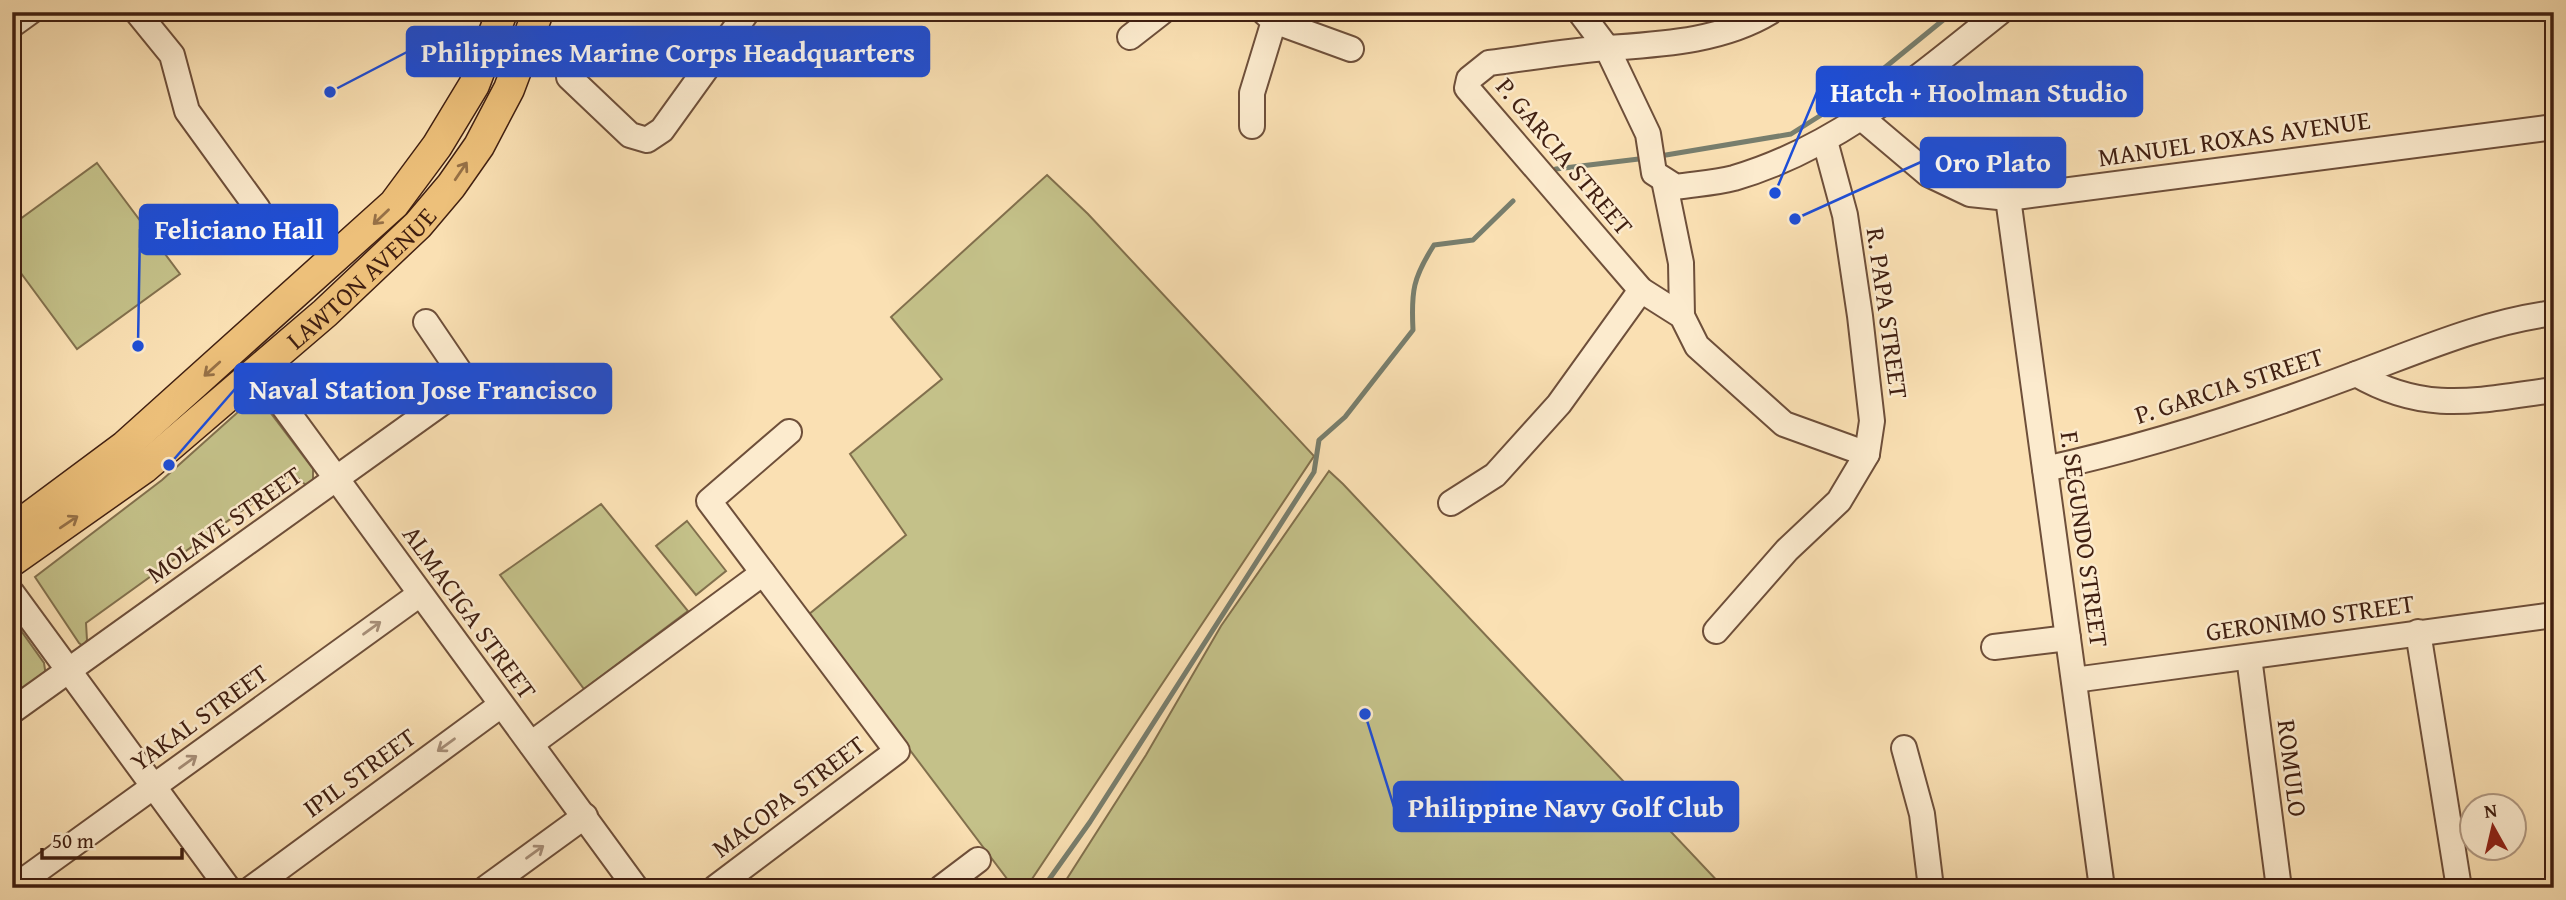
<svg xmlns="http://www.w3.org/2000/svg" width="2566" height="900" viewBox="0 0 2566 900" font-family="'Gentium Book Plus',serif">
<style>
.green{fill:#c4c189;stroke:#82704d;stroke-width:2}
.lines{fill:none;stroke-linecap:round;stroke-linejoin:round}
.stream{stroke:#787e6d;stroke-width:5}
.minor-casing{stroke:#6e4f3a;stroke-width:28}
.major-casing{stroke:#401f11;stroke-width:33}
.minor{stroke:#fcebce;stroke-width:24}
.major{stroke:#edc07a;stroke-width:30}
.oneway{stroke:#967046}
.oneway2{stroke:#a78f79}
.labels{text-anchor:middle;dominant-baseline:central;stroke-width:5;stroke-linejoin:round;paint-order:stroke}
.street-label{font-size:26px;fill:#401f11;stroke:#fcebce}
.leader{fill:none;stroke:#1d4ed8;stroke-width:2.5}
.callout-dot{fill:#1d4ed8;stroke:#fcebce;stroke-width:2.5}
.callout{fill:#1d4ed8;stroke:#1d4ed8;stroke-width:2.5}
.callout-label{font-size:28px;text-anchor:middle;font-weight:bold;fill:#fff}
</style>
<rect width="100%" height="100%" fill="#fae0b3"/>
<filter id="stains"><feTurbulence type="fractalNoise" baseFrequency=".00286" numOctaves="4"/><feColorMatrix values="0 0 0 0 .2 0 0 0 0 .09 0 0 0 0 .02 0 0 0 .5 -.17"/></filter>
<radialGradient id="worn" r=".72"><stop offset=".6" stop-color="#630" stop-opacity="0"/><stop offset="1" stop-color="#630" stop-opacity=".3"/></radialGradient>
<!-- green -->
<g class="green">
<polygon points="97,163 180,274 77,349 12,261 12,225"/>
<polygon points="1047,175 1088,214 1314,456 1026,888 1014,888 808,615 906,535 850,454 942,379 891,317"/>
<polygon points="257,395 313,469 313,482 308,487 293,474 86,623 87,640 83,646 79,643 35,577 162,480"/>
<polygon points="1329,471 1343,484 1724,888 1061,888 1146,755 1221,626"/>
<polygon points="601,504 688,611 584,689 500,575"/>
<polygon points="687,521 726,571 696,595 656,546"/>
<polygon points="12,618 44,663 46,676 12,699"/>
</g>
<g class="lines">
<!-- stream -->
<g class="stream">
<polyline points="1660,156 1791,134 1845,100 1953,12"/>
<polyline points="1556,169 1647,158"/>
<path d="M1043,888L1090,822L1314,472L1319,440L1345,417L1413,330C1411,291 1413,278 1434,245L1473,240L1513,201"/>
</g>
<!-- minor casing -->
<g class="minor-casing">
<g id="minor">
<polyline points="137,12 172,55 187,111 258,209"/>
<path d="M1580,12L1607,48L1648,134L1654,173L1676,187C1695,184 1715,183 1734,178C1837,148 1917,78 2000,12"/>
<path d="M1770,12C1722,41 1663,44 1608,48C1568,51 1528,58 1489,63L1469,79L1467,88L1641,290L1682,316L1697,346L1784,424L1867,454"/>
<polyline points="1274,21 1351,49"/>
<polyline points="12,25 30,12"/>
<polyline points="1130,37 1162,12"/>
<polyline points="569,77 630,135 647,140 662,130 747,12"/>
<polyline points="1863,119 1928,174 1970,194 2008,198 2554,127"/>
<polyline points="1252,126 1252,93 1274,21 1264,12"/>
<polyline points="1664,180 1681,263 1682,316"/>
<polyline points="2008,198 2102,888"/>
<polyline points="257,370 636,888"/>
<path d="M2356,374C2426,415 2478,400 2554,390"/>
<path d="M2045,469C2150,446 2255,412 2356,374C2421,350 2484,322 2554,313"/>
<polyline points="1451,503 1495,475 1559,404 1641,290"/>
<polyline points="12,593 228,888"/>
<polyline points="1716,631 1787,550 1839,501 1867,454 1872,421 1860,316 1845,215 1825,141"/>
<polyline points="2418,632 2459,888"/>
<polyline points="1994,647 2068,638"/>
<polyline points="2249,657 2279,888"/>
<polyline points="2074,680 2554,615"/>
<polyline points="12,711 468,384 426,322"/>
<polyline points="531,744 763,573"/>
<polyline points="1904,748 1922,814 1931,888"/>
<polyline points="13,888 420,594"/>
<polyline points="252,888 501,705"/>
<polyline points="486,888 585,816"/>
<polyline points="715,888 897,751 709,501 789,432"/>
<polyline points="941,888 978,860"/>
</g>
</g>
<!-- major casing -->
<g class="major-casing">
<g id="major">
<polyline points="12,530 125,446 394,204 437,146 474,85 502,12"/>
<path id="s1" d="M12,561L144,468L325,313L418,225L451,186L479,146L509,89L538,12"/>
</g>
</g>
<!-- minor -->
<use href="#minor" class="minor"/>
<!-- major -->
<use href="#major" class="major"/>
</g>
<!-- one-way arrows -->
<defs><path id="oneway-shaft" d="M-6 0H5M1.5-3L5.5 0L1.5 3" fill="none" stroke-width="1.6" stroke-linecap="round" stroke-linejoin="round" transform="scale(1.75)"/></defs>
<g class="oneway">
<use href="#oneway-shaft" transform="translate(461 171) rotate(-56)"/>
<use href="#oneway-shaft" transform="translate(381 217) rotate(136)"/>
<use href="#oneway-shaft" transform="translate(212 369) rotate(138)"/>
<use href="#oneway-shaft" transform="translate(69 522) rotate(-34)"/>
</g>
<g class="oneway2">
<use href="#oneway-shaft" transform="translate(372 628) rotate(-36)"/>
<use href="#oneway-shaft" transform="translate(446 745) rotate(144)"/>
<use href="#oneway-shaft" transform="translate(188 762) rotate(-36)"/>
<use href="#oneway-shaft" transform="translate(535 852) rotate(-36)"/>
</g>
<g class="labels">
<!-- street labels -->
<g class="street-label">
<text transform="translate(2234 138) rotate(-8)">MANUEL ROXAS AVENUE</text>
<text transform="translate(1565 156) rotate(50)">P. GARCIA STREET</text>
<text stroke="none"><textPath href="#s1" startOffset="450">LAWTON AVENUE</textPath></text>
<text transform="translate(1888 313) rotate(82)">R. PAPA STREET</text>
<text transform="translate(2229 385) rotate(-18)">P. GARCIA STREET</text>
<text transform="translate(224 524) rotate(-35)">MOLAVE STREET</text>
<text transform="translate(2085 539) rotate(82)">F. SEGUNDO STREET</text>
<text transform="translate(470 612) rotate(54)">ALMACIGA STREET</text>
<text transform="translate(2310 617) rotate(-8)">GERONIMO STREET</text>
<text transform="translate(199 717) rotate(-36)">YAKAL STREET</text>
<text transform="translate(2293 768) rotate(83)">ROMULO</text>
<text transform="translate(359 772) rotate(-36)">IPIL STREET</text>
<text transform="translate(788 796) rotate(-37)">MACOPA STREET</text>
</g>
</g>
<!-- callouts -->
<path class="leader" d="M330 92L407 52M1775 193L1817 92M1795 219L1921 162M138 346L140 229M169 465L235 389M1365 714L1394 807"/>
<g class="callout-dot">
<circle cx="330" cy="92" r="7"/>
<circle cx="1775" cy="193" r="7"/>
<circle cx="1795" cy="219" r="7"/>
<circle cx="138" cy="346" r="7"/>
<circle cx="169" cy="465" r="7"/>
<circle cx="1365" cy="714" r="7"/>
</g>
<g class="callout">
<rect x="407" y="27" width="522" height="49" rx="7"/>
<rect x="1817" y="67" width="325" height="49" rx="7"/>
<rect x="1921" y="138" width="144" height="49" rx="7"/>
<rect x="140" y="205" width="197" height="49" rx="7"/>
<rect x="235" y="364" width="376" height="49" rx="7"/>
<rect x="1394" y="782" width="344" height="49" rx="7"/>
</g>
<g class="callout-label">
<text x="668" y="62">Philippines Marine Corps Headquarters</text>
<text x="1979" y="102">Hatch + Hoolman Studio</text>
<text x="1993" y="172">Oro Plato</text>
<text x="239" y="239">Feliciano Hall</text>
<text x="423" y="399">Naval Station Jose Francisco</text>
<text x="1566" y="817">Philippine Navy Golf Club</text>
</g>
<!-- margin -->
<rect width="2566" height="900" fill="none" stroke="#fae0b3" stroke-width="42"/>
<rect x="14" y="14" width="2538" height="872" fill="none" stroke="#401f11" stroke-width="3.5"/>
<rect x="21" y="21" width="2524" height="858" fill="none" stroke="#401f11" stroke-width="2"/>
<!-- north arrow -->
<g transform="translate(2493 827) rotate(352)"><circle r="33" fill="#fcebce" stroke="#b19982" stroke-width="2"/>
<path d="M0-5L12 26L0 18L-12 26Z" fill="#8f2418"/>
<text y="-10" font-size="19" font-weight="bold" text-anchor="middle" fill="#401f11">N</text>
</g>
<!-- scale -->
<path d="M42 848v10h140v-10" fill="none" stroke="#401f11" stroke-width="3.5"/>
<text x="52" y="848" font-size="21" fill="#401f11" stroke="#fcebce" stroke-width="5" paint-order="stroke">50 m</text>
<rect width="100%" height="100%" filter="url(#stains)"/>
<rect width="100%" height="100%" fill="url(#worn)"/>
</svg>
